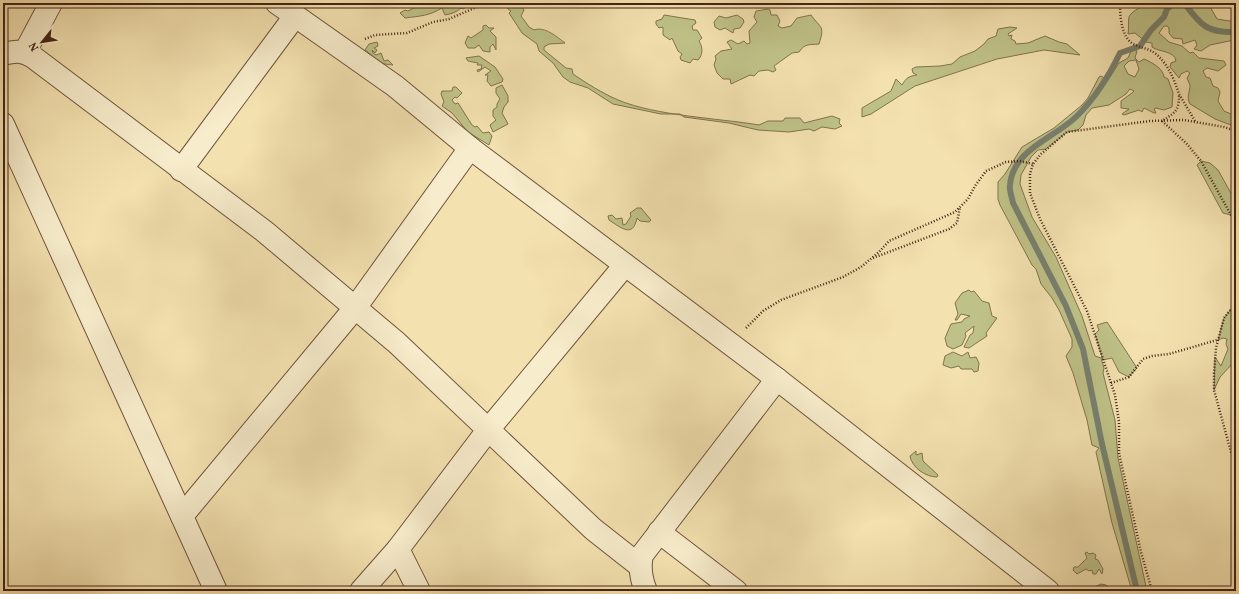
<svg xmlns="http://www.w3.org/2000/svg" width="1239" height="594" viewBox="0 0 1239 594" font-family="Vollkorn,serif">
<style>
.green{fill:#bfc288;stroke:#82734f;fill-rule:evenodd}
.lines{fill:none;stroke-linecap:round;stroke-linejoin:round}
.stream{stroke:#78806f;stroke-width:6}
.minor-casing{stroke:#70533c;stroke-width:24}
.path{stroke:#442416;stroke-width:2.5;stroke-dasharray:1 2;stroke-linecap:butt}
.minor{stroke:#f7eccb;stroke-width:22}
</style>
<rect width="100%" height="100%" fill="#f3e1af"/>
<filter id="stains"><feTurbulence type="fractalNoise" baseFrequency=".005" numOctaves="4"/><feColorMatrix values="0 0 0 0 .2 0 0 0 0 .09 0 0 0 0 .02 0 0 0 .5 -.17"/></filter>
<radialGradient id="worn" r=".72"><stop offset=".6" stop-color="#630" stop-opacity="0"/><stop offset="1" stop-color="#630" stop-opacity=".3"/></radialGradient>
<!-- green -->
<g class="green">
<path d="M423,3H479L476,6L473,4L472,6L470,5L463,9L461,8C457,12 451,14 445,15L442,8C429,16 420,16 405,18L400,13L405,10L408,11Z"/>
<path d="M507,3H519L524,10L521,16L529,27L534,30C545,26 557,37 565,43L549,44L544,47V50L566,68L572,69L573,74C586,83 602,93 618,100C657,116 717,118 759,125L768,121H783L785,118H800L804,123L832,116L840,119L839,123L842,126L835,129L822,127L814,131L809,129L789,132L758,130L729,123L684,117L680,114H661L613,104L588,88L570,82L563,77L553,63L539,51L537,44L522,33L509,13L511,11L508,9Z"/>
<path d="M1142,3H1208L1217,19L1236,22V42L1234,40L1210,45L1201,51L1194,49L1197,45L1195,40L1183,44L1182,39L1173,38L1169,33V28L1167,26H1164L1159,33L1169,42L1182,46L1190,53L1193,52L1199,58L1224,61L1226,65L1218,71L1207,68L1203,71L1206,77L1210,78L1213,86L1218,88L1220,92L1218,101L1224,111L1231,114L1236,112V127L1215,119L1190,104C1186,97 1190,92 1190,85L1187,78L1190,73L1187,71L1181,74L1179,78L1170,67L1171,63L1176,61C1175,51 1159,52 1152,47V43L1146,42L1135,33L1128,34C1129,29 1128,22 1129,17C1132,10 1140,10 1142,3Z"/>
<path d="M768,9L770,10L771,15H777L780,21L778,26L782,28L791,26L797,18L811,15C821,29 825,25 819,44C810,45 805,43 799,52L792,53L774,66L776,70L773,72L768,70L759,71L754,76L750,75L731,84L730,79H723L717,73L714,65L716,59L715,56L721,51L732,49L727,42L731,40L738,44L744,41L747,44L750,43L749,31L757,22L754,17L756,11Z"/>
<path d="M664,15L695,20L696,23L692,26L693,30H697L702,38L699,41C703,47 703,55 698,60L693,59L690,63L681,60L680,57L682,54L678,51L672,38L670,40L663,35V27L659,28L656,24V21L662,19Z"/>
<polygon points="737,15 743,19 744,22 740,28 734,29 733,33 725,28 720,30 715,27 714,22 719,16 726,18"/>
<polygon points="486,25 489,28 494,28 490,31 496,37 496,50 493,44 490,47 490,52 483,51 479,45 475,48 468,48 465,43 468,36 471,38 483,30 483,26"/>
<path d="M1010,27L1017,28L1008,34L1009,36L1012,35L1011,39L1015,41L1016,44L1028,43L1045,36L1059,42L1067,44L1080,55L1044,50L997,59L915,86L871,114L862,117V108L891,91L896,79L902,85C906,78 909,76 917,75L913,73L912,69L916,67L940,66L952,64L960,57L975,51L984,44L988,39L996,36L998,29Z"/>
<path d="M377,42L378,46L374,48L377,50L375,53L372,50L373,53L376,55L381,53L384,61L388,60L393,65C375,64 376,57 365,50L369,44Z"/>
<path d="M1135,50L1137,51L1135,58L1139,62L1144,59C1151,62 1163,68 1164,77L1168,79L1173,93L1172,107L1164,110L1156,108L1154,109L1156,113H1154L1144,108L1142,112L1139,110L1124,115L1122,114L1129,109L1121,108V101L1132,93L1134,91L1130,89L1126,94L1109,105L1092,108L1086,115L1083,125L1078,130L1067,132L1046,149L1038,150L1031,157L1021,175L1020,184L1032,217L1056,257L1082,316L1095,356L1101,358L1104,368L1103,373L1115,420L1118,458L1147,591H1132L1112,523L1096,452L1099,448L1092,445L1087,420L1073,373L1066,356L1072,347V339L1059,310L1052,298L1041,284L1036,269L1032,265L1000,205L998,199V182L1005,174L1022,147L1054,128L1082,105L1088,98L1099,77L1101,76L1108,80L1119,63L1128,58L1131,51ZM1136,60L1139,69L1135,77L1128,74L1124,66L1129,61Z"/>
<polygon points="479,56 495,67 503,79 502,82 491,86 487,81 488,75 485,75 491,71 485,67 478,72 477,70 481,69 482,65 477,65 478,63 468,61 466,58"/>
<polygon points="502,85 508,96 508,102 504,107 502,113 508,124 493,132 490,125 496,120 493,116 493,110 497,107 497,104 500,99 496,93 496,88"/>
<polygon points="453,87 456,87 462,93 457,98 455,97 452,100 455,104 458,103 472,125 475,127 477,126 483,133 489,132 492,136 489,145 468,132 452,113 442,106 444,102 441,94 442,91 452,91"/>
<polygon points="1201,161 1210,163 1218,170 1232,195 1233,211 1231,215 1223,213 1197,165"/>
<path d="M637,208H641L651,220L649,222L640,221L637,218C633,239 620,227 609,220L608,216L612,215L616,219L622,218L623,225L626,224L631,216L630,213Z"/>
<polygon points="969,290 971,292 974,291 982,301 989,303 992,316 997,318 986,333 987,336 969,348 964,347 970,335 973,333 974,326 965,333 966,336 962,345 953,349 947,346 945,338 951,324 962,322 964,319 970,316 961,314 957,320 955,320 958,314 955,303 962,293"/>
<polygon points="1236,303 1236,336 1233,347 1233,363 1220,377 1214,390 1215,357 1221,366 1228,349 1226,344 1227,339 1223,338 1218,340 1224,318"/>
<polygon points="1107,322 1137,368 1129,377 1119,372 1112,358 1103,360 1095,334 1099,330 1097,325"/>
<polygon points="953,352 962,356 968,352 970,358 976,357 979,363 978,371 974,372 972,369 961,369 959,366 951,368 943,365 945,356"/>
<path d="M916,451V455L922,453L923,461L938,475L937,477C926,477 912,468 910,456Z"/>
<polygon points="1087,552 1089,554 1093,553 1096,555 1095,559 1098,560 1103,569 1102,574 1099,569 1096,574 1093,574 1092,570 1089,571 1086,569 1077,574 1073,570 1074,567 1078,567 1087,558 1085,553"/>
<polygon points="1101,584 1106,585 1113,591 1097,591 1092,588"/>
</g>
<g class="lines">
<!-- stream -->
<g class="stream">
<path d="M1182,3L1185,4C1201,26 1208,33 1236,32"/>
<path d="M1137,591L1102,444L1083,349L1066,306L1013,203C1012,197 1009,190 1010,185C1013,149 1055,138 1077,116C1095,98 1109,76 1120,53L1140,46L1151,30L1164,17L1167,9L1172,5L1185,4"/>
</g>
<!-- minor casing -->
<g class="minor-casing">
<g id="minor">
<polyline points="277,3 395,86 470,148 777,379 1048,591"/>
<polyline points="25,52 51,3"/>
<path d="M3,54C15,51 22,50 33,57L264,231L397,343L593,529L640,566"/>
<polyline points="3,124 216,591"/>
<polyline points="181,170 295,16"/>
<polyline points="182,516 355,308 470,148"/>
<polyline points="659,532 736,591"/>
<polyline points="361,591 398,549"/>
<polyline points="419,591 398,549 488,430 625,265"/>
<path d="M646,591C641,579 639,568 642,555L777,379"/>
</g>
</g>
<!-- path -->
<g class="path">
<path d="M1120,3C1120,16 1121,36 1133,44C1140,48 1149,48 1156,54C1168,64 1174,79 1179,94"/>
<polyline points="365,39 375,35 407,33 433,22 449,19 486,3"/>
<path d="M1195,121L1179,94C1179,111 1176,112 1162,121L1186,143L1201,161L1236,224"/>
<polyline points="873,258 949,229 957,223 960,207"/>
<polyline points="1236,303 1224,318 1216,348 1214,373 1214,390 1231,452 1236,459"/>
<polyline points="746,328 763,311 781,300 843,277 861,267 879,252 889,241 955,212 968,199 975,186 986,171 1006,162 1020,161 1033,164"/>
<polyline points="1111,383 1129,377 1143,359 1152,356 1169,354 1217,340"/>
<polyline points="1152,591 1141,552 1119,453 1119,422 1115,395 1087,311 1040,219 1030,193 1030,174 1033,164 1041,154 1067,132 1150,121 1184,120 1224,127 1236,131"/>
</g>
<!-- minor -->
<use href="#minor" class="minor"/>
</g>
<!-- margin -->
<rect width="1239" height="594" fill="none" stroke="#f3e1af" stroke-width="16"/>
<rect x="4" y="4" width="1231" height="586" fill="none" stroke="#442416" stroke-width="2"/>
<rect x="8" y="8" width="1223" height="578" fill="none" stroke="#442416"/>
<!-- north arrow -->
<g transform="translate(42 42) rotate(240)" stroke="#f7eccb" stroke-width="3" paint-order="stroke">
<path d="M0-3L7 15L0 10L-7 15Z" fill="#442416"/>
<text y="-6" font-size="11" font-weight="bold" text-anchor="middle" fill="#442416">N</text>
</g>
<rect width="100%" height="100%" filter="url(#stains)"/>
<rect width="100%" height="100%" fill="url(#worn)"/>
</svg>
